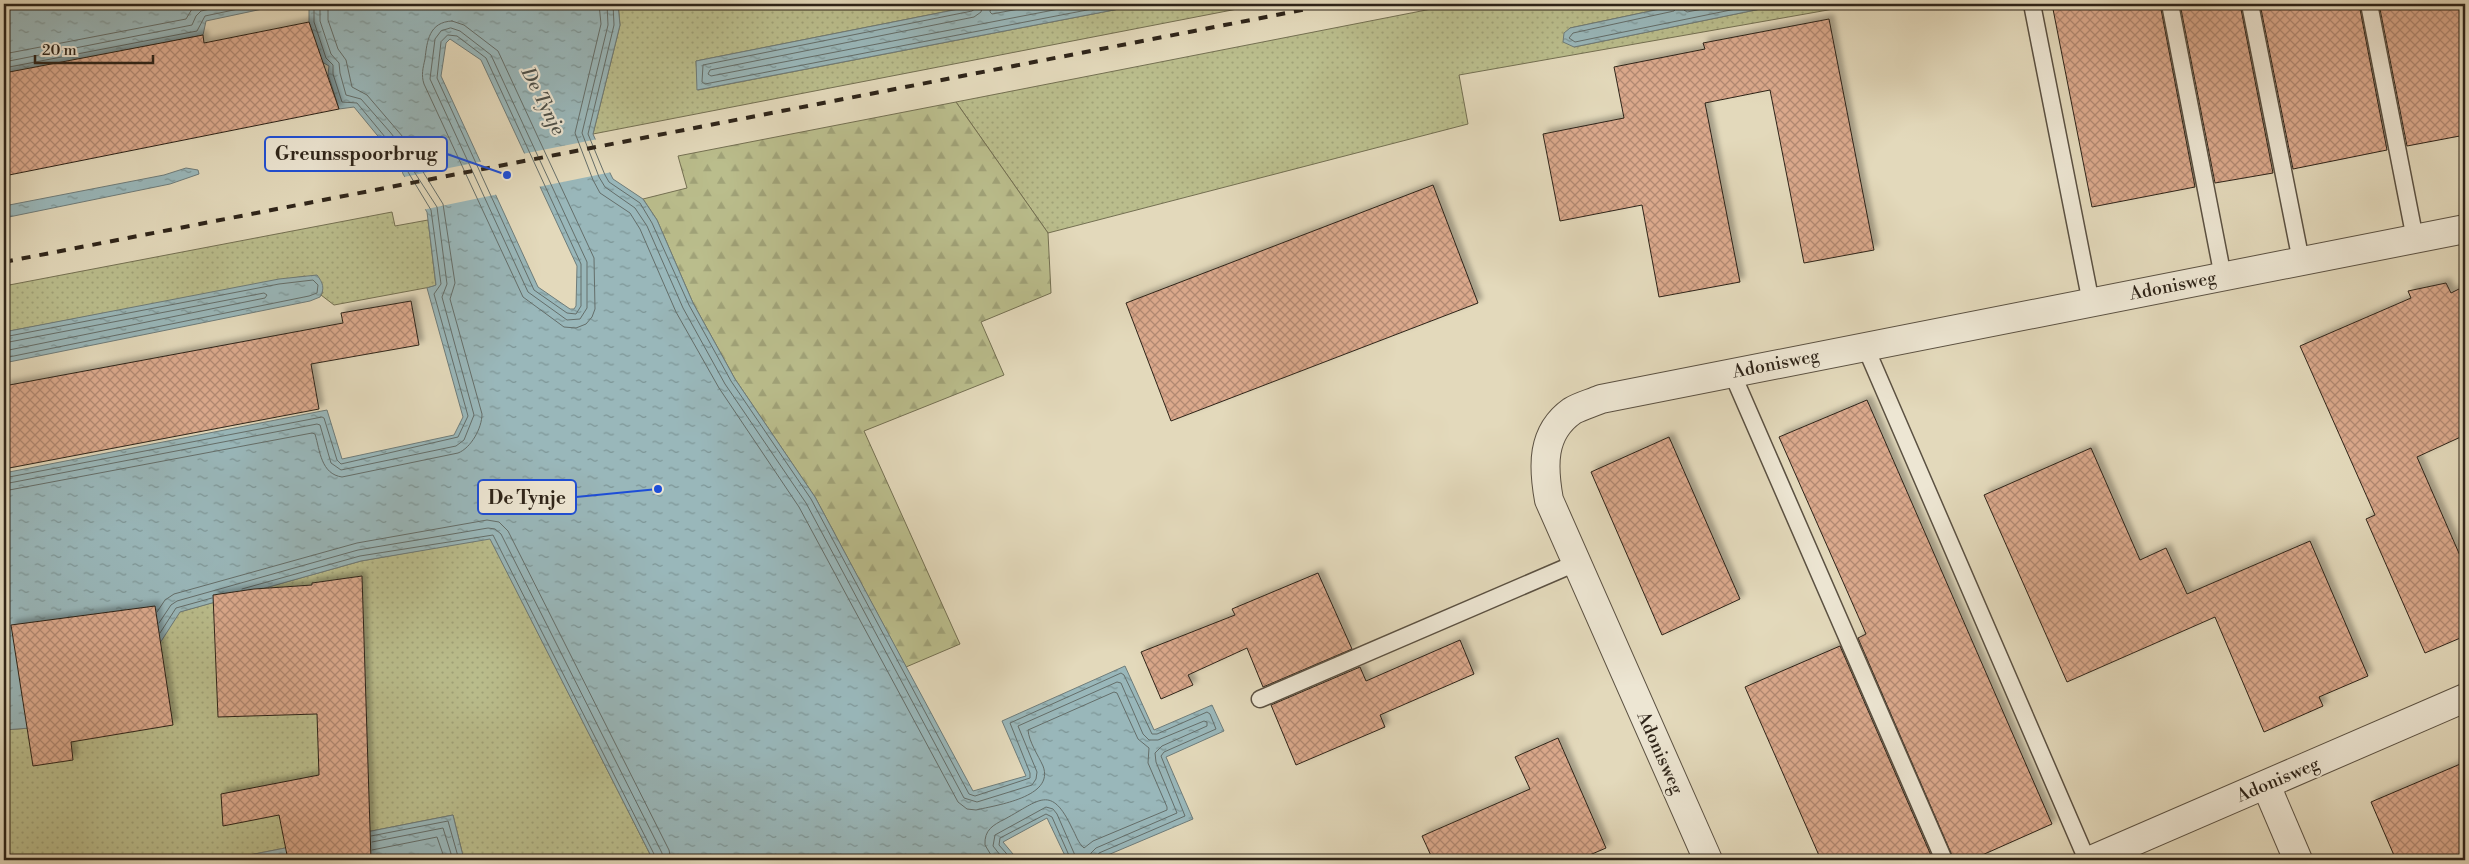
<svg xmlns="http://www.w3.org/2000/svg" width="2469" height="864" viewBox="0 0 2469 864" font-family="'Libre Bodoni',serif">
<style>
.grass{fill:url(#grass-dots);stroke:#747052}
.forest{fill:url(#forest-firs);stroke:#747052}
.water{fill:url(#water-ripples);stroke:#6e7c7a;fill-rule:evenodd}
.pier{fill:#e3d9bb}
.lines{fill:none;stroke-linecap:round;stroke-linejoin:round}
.shore{stroke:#646e6a;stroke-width:1}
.building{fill:url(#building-cross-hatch);stroke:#2e2419;filter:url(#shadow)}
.service-casing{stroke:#5b5142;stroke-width:19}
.minor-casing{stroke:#5b5142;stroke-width:30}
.service{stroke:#ede6d3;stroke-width:16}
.minor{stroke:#ede6d3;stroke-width:28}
.rail{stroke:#2e2419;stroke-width:4;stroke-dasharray:9 9;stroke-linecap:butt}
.labels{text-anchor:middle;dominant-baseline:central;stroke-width:4.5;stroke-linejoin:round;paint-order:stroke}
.street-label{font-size:18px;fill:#2e2419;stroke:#ede6d3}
.water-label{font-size:19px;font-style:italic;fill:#4e5049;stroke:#ede6d3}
.leader{fill:none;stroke:#1d4ed8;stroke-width:2}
.callout-dot{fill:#1d4ed8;stroke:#ede6d3;stroke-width:2}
.callout{fill:#ede6d3;stroke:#1d4ed8;stroke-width:2}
.callout-label{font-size:19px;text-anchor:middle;font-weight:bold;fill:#2e2419}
</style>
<defs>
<pattern id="grass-dots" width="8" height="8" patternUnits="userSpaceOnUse" patternTransform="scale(1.25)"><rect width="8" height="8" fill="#babd8c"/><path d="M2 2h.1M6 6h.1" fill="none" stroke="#a0a278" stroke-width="1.8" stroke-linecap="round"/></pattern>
<pattern id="forest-firs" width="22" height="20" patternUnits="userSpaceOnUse" patternTransform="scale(1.25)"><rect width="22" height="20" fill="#babd8c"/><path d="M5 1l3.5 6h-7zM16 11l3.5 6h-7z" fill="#a0a278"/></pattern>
<pattern id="water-ripples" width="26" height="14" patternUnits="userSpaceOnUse" patternTransform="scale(1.25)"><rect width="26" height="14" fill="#99b7ba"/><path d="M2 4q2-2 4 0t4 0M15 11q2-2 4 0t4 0" fill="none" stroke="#7d9596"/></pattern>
<pattern id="building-cross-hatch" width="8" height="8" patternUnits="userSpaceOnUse" patternTransform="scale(1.25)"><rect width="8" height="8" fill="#dba98c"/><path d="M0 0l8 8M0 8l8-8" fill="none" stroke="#b28972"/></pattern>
<filter id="shadow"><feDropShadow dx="4.5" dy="-4.5" stdDeviation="2.5" flood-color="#0004"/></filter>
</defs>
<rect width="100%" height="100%" fill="#e3d9bb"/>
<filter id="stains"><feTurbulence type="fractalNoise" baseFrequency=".004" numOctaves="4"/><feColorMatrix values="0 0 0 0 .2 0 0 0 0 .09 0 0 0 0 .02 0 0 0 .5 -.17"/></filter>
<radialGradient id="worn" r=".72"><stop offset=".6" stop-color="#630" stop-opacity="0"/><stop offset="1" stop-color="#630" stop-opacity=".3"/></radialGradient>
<!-- grass -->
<g class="grass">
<polygon points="618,4 984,4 696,61 698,90 1145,4 1263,4 593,134 620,25"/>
<polygon points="1457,4 1684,4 1570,28 1574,47 1785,4 1862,4 1459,75 1468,124 1048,233 956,102"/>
<polygon points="392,212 395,226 428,220 436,286 334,305 321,295 323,292 305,276 4,332 4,286"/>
<polygon points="490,538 653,860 464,860 453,815 224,860 4,860 4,730 109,722 179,612 361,561"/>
</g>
<!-- forest -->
<polygon class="forest" points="956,102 1048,233 1051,293 981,322 1004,375 864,431 960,644 906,667 815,497 735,379 693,303 657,220 643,199 687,188 678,156"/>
<!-- water -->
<g class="water">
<polygon points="4,4 286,4 206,21 203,35 4,74"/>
<path d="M309,4H618L620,25L593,134L610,173L613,179L643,199L657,220L693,303L735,379L815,497L973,791L1026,776L1002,721L1125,666L1154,730L1212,705L1224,731L1166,757L1193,819L1096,860H1067L1047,818L1003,842L1018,860H653L490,539L361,561L180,612L109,722L4,730V473L327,410L342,459L454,435L463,417L427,288L436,285L427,212L403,174L400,163L354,107L339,109L328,74L329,66L322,62L309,22ZM450,39L481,60L577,266L576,306L574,309H570L538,287L441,76L446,43Z"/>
<polygon points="984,4 1145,4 697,90 696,61"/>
<polygon points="1684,4 1785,4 1574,47 1563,42 1564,33 1570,28"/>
<polygon points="186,168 198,170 199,174 170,184 4,218 4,206 164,175"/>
<path d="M317,275C323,283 325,288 320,297L310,301L4,363V332L279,279Z"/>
<polygon points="453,815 464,860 224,860"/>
</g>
<!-- pier -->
<g class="pier">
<polygon points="598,139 612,172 538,187 522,154"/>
<polygon points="484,161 499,194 422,210 406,184 404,177"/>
</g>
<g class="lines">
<!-- shore -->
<g class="shore">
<path d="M599,4L601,24L575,133L593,180L600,193L630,213L640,229L676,312L719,388L799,507L958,802L967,809L976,810C997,805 1055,797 1043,766C1038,755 1029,742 1028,730L1114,692L1117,693L1138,739L1149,748L1148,763L1167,807V810L1093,841L1084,848C1078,843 1076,835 1072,828C1051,784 1040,800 1005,819C993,825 984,830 985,845L994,860"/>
<polyline points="607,4 608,25 582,133 599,177 605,187 635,208 647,226 683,308 725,384 806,503 964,798 977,802 1032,785 1036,779 1037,772 1018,726 1117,682 1121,683 1143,734 1149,740 1158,740 1204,721 1207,722 1207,726 1162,746 1155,753 1156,762 1177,813 1096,848 1091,853 1089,860"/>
<polyline points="613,4 614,25 588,134 605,175 609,182 640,203 652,223 689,305 731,381 811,499 969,794 975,796 1030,778 1030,773 1010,723 1121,673 1124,675 1152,734 1157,734 1207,712 1210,714 1216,729 1164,752 1161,756 1185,816 1099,853 1096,860"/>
<polyline points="977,4 976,8 972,11 703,65 702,82 705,84 1118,4"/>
<polyline points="983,4 981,12 974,17 710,70 708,74 711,76 1085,4"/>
<polyline points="991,4 990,12 992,14 1046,4"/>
<polyline points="1679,4 1674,11 1573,33 1569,38 1575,42 1760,4"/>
<polyline points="1685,4 1684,10 1687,12 1729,4"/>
<path d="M452,21L464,25L498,51L594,258L595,309L592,317L586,324L576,328L564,327L523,297L424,84C421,75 423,68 425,59C427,41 429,22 452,21Z"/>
<polygon points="451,28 460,31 491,55 587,262 587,308 580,319 567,320 528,292 430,79 435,39 441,31"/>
<polygon points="448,35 457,36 486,58 581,264 581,306 576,314 567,313 534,290 437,78 441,42"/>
<polyline points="4,54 186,19 192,9 199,4"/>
<polyline points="4,62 192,25 196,16 201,11 233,4"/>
<polyline points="4,68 197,31 205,16 262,4"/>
<polyline points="4,337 279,284 313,280 318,285 317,293 309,296 4,358"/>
<polyline points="4,343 264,293 267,295 265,298 4,351"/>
<polyline points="4,478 322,417 324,418 337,460 341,464 458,437 468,416 434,294 441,284 431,210 408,172 404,160 357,103 342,102 333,74 333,65 326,58 314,22 314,4"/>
<polyline points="4,484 317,424 320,425 331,463 341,470 456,446 464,440 474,415 442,297 447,284 437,207 413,170 410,157 390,132 361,99 346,95 340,73 339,63 331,54 320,21 320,4"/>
<path d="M4,491L312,433L315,434C320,451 321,474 342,477L458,453C471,448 482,428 482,414L450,299L455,283L443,204L420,167L415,151L367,95L352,87L346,60L338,49L328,20V4"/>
<polyline points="242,589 360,556 493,535 657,860"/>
<polyline points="157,612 165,600 174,594 357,543 487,520 499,522 508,531 669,850 671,860"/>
<polyline points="159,623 171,605 177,601 358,550 488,528 495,529 501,534 662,853 663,860"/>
<polyline points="160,633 176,608 212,598"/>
<polyline points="371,836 448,821 459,860"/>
<polyline points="372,842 443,828 453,860"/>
<polyline points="372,850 437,837 445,860"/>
<polyline points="1004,860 993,846 995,835 1046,807 1053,809 1057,814 1077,860"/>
<polyline points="1012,860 999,845 1000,838 1046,814 1052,817 1071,860"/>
</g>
</g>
<!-- building -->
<g class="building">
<polygon points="2052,4 2160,4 2195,187 2092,207"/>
<polygon points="2180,4 2240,4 2273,173 2215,183"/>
<polygon points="2260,4 2359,4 2387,150 2293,169"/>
<polygon points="2379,4 2465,4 2465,135 2407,146"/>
<polygon points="1829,19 1874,250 1804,263 1770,90 1705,103 1740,282 1659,297 1642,205 1560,221 1543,134 1624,118 1614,67 1705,49 1703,43"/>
<polygon points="309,22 339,109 4,176 4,73 203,35 204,43"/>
<polygon points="1433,185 1478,303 1171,421 1126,303"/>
<polygon points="2446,283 2451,293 2465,286 2465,435 2417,457 2465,567 2465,636 2425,653 2366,519 2375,515 2300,346 2411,298 2408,291"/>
<polygon points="411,301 419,345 311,364 319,409 4,469 4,386 343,323 341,313"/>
<polygon points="1867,400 2052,824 1971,860 1954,860 1858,638 1866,634 1779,437"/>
<polygon points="1669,437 1740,599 1662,635 1591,472"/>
<polygon points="2091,448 2140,560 2166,548 2187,594 2310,541 2368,676 2319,697 2323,706 2264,732 2215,617 2067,682 1984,495"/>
<polygon points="1318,573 1352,649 1263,687 1247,648 1188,675 1193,685 1161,699 1141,652 1235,615 1232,609"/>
<polygon points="362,576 371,860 288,860 279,815 223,826 221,794 319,775 317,714 218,717 213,595 254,589 312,585 312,583"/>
<polygon points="155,606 173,725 71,742 73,760 33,766 11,625"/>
<polygon points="1460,640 1474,674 1380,715 1385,727 1296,765 1271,705 1360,667 1366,681"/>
<polygon points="1840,646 1933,860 1821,860 1745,687"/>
<polygon points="1558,738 1606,848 1578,860 1433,860 1422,836 1530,789 1515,757"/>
<polygon points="2465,762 2465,860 2396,860 2371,802"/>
</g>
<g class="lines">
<!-- service casing -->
<g class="service-casing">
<g id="service">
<polyline points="2032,4 2091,303"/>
<polyline points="2170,4 2223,277"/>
<polyline points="2250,4 2301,261"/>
<polyline points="2369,4 2415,239"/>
<polyline points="1865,346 2087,860"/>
<polyline points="1732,373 1944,860"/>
<polyline points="1260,699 1576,563"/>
</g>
</g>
<!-- minor casing -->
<g class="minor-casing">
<g id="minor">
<polyline points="2266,785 2298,860"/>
<path d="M1708,860L1549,500C1543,467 1541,433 1572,411C1580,406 1592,403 1601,399L2465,229"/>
<polyline points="2091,860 2465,698"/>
</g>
</g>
<!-- service -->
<use href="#service" class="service"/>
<!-- minor -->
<use href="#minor" class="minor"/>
<!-- rail -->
<polyline class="rail" points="4,262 1333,4"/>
</g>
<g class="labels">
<!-- street labels -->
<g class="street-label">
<text transform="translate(2173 286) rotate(-11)">Adonisweg</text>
<text transform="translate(1776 364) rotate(-11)">Adonisweg</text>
<text transform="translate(1660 753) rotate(66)">Adonisweg</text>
<text transform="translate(2278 780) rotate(-23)">Adonisweg</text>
</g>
<!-- water labels -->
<g class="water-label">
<text transform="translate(543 101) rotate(63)">De Tynje</text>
</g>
</g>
<!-- callouts -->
<path class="leader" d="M507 175L447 154M658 489L576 497"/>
<g class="callout-dot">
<circle cx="507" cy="175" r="5"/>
<circle cx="658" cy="489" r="5"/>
</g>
<g class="callout">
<rect x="265" y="137" width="182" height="34" rx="5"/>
<rect x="478" y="480" width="98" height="34" rx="5"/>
</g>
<g class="callout-label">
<text x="356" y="160">Greunsspoorbrug</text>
<text x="527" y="504">De Tynje</text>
</g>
<!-- margin -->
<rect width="2469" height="864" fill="none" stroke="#e3d9bb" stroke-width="20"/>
<rect x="5" y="5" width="2459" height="854" fill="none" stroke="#2e2419" stroke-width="2.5"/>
<rect x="10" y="10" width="2449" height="844" fill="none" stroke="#2e2419"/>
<!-- scale -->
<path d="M35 55v8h118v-8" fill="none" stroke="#2e2419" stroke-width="2.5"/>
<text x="42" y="55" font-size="15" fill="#2e2419" stroke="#ede6d3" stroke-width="4" paint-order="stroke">20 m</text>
<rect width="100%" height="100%" filter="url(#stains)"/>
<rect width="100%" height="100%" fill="url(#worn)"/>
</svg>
